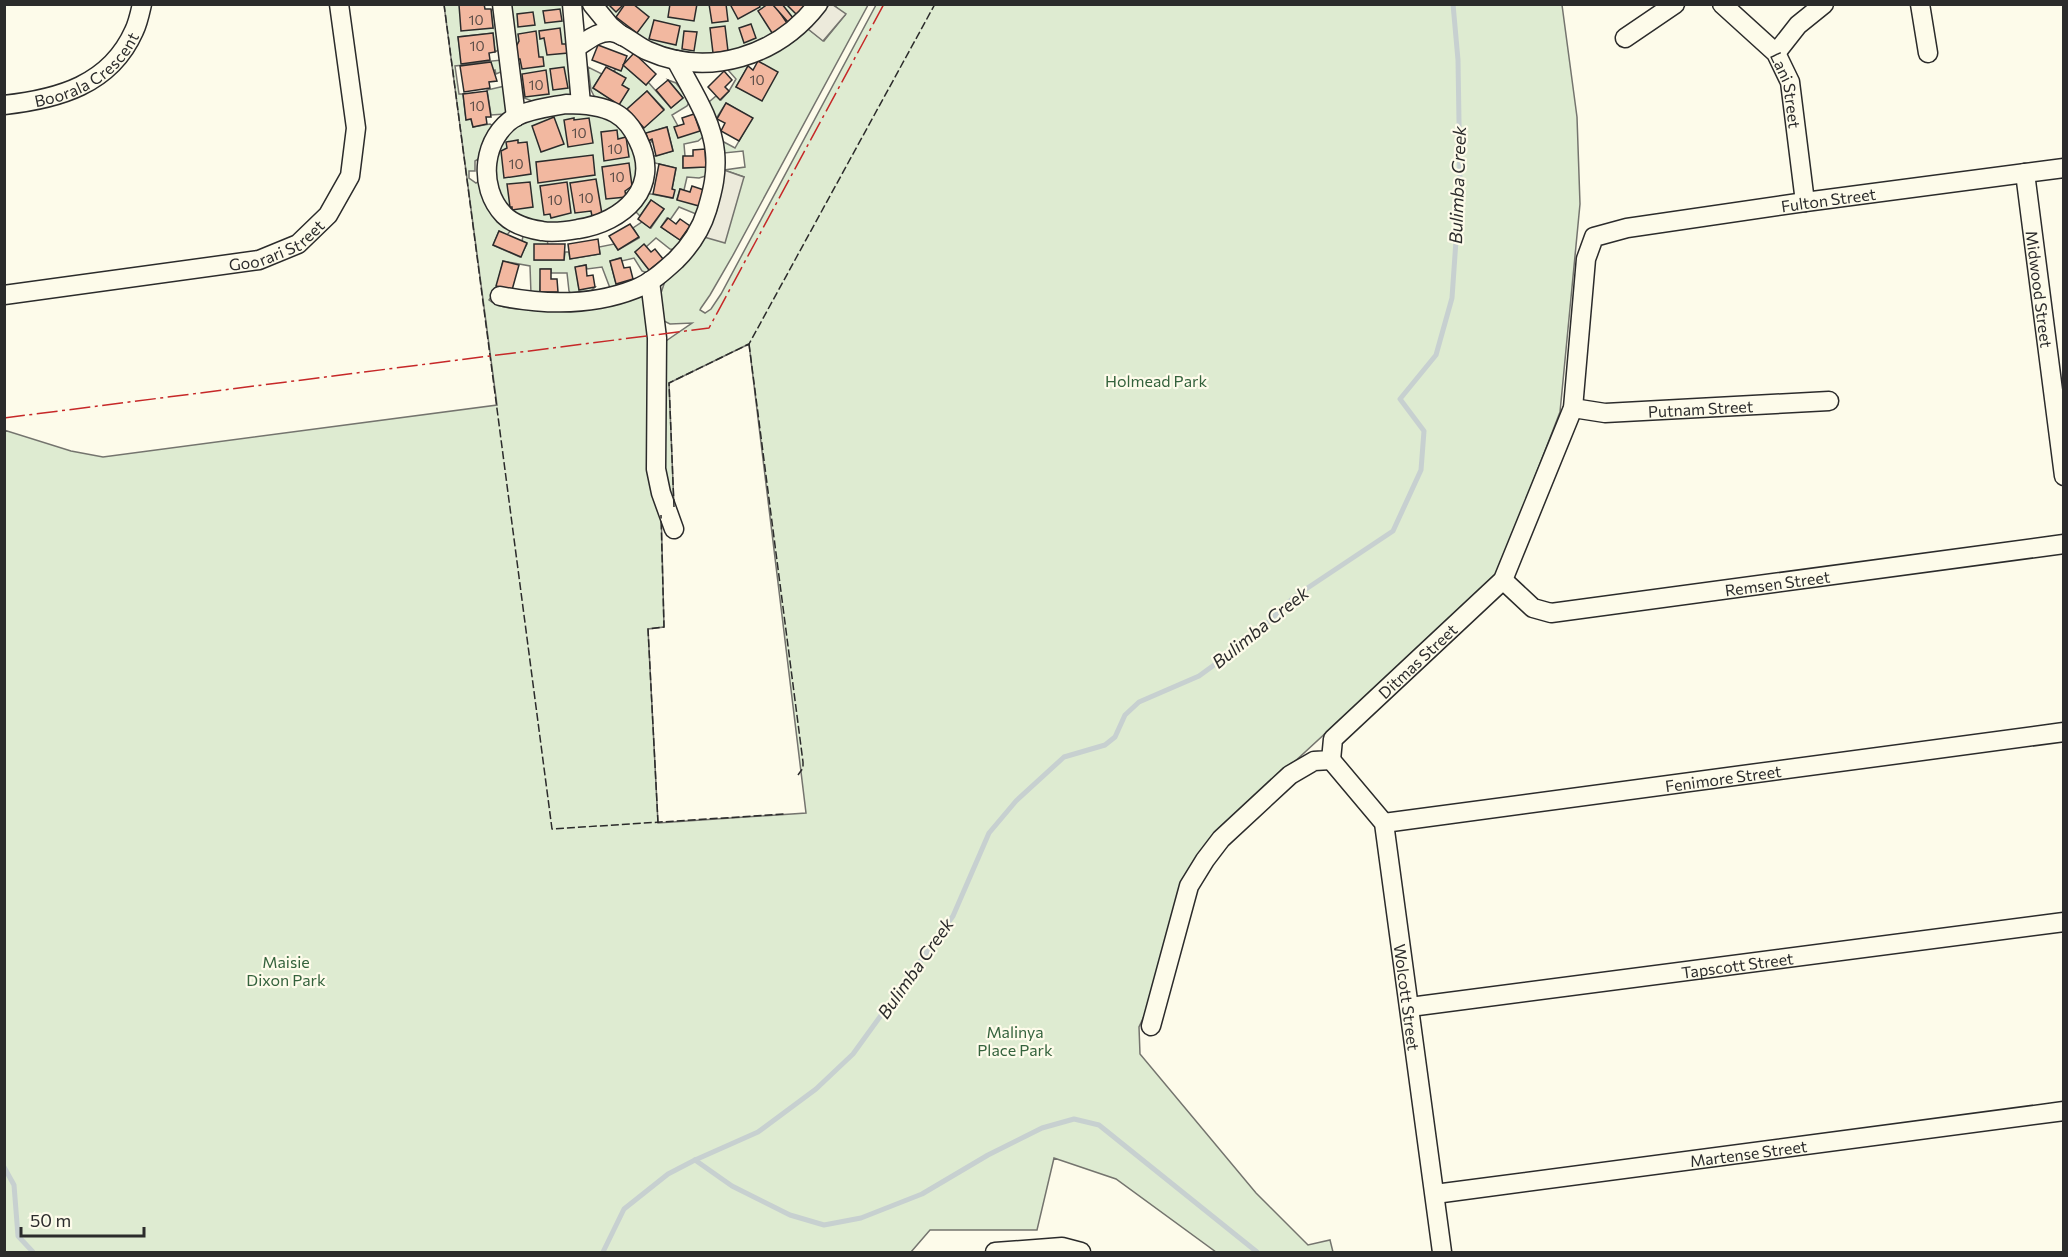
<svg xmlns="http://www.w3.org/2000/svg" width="2068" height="1257" viewBox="0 0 2068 1257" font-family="Commissioner,sans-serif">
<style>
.green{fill:#deebd1;stroke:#74746e;stroke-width:1.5;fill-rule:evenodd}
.parking{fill:#eceadb;stroke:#74746e;stroke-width:1.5}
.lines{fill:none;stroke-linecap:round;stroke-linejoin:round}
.stream{stroke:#c7d0d0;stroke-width:5}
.building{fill:#f2b8a0;stroke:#2b2b2b;stroke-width:1.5}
.minor-casing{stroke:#2b2b2b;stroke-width:21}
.minor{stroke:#fdfbea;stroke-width:18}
.fence{stroke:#2b2b2b;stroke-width:1.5;stroke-dasharray:8 3;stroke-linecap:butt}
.power{stroke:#c62828;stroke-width:1.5;stroke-dasharray:21 4.5 3 4.5;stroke-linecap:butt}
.labels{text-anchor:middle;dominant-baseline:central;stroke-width:4.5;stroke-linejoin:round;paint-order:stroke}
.number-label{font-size:14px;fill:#5d4e48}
.street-label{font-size:16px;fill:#2b2b2b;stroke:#fdfbea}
.park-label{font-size:16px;fill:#34623c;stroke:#fdfbea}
.water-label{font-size:18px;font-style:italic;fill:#2b2b2b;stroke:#fdfbea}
</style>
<rect width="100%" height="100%" fill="#fdfbea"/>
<!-- green -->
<g class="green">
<path d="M444,5H465H460L493,28L491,10L495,9L500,49L495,52L493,33L458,37L462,64L502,60L503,71L496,74L495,70L492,71L491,62L455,66L459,94H463L466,119H471L473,127L490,124L495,127L480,158L475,161V171H469V178L476,183L479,181L511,230L507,235L499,231L493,245L520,257L527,244L522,241L523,236L547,239L548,245L535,260H564L565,252H569L570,259L600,254L599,247L614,244L618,250L639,238L633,228L642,222L651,228L664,209L651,200L640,216L635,211L646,193L672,198V189L676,168L651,162L654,156L673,151L667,127L647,133L648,140H652L649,146L641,130L664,109L647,91L627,109L631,113L628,115L594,96L591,90L588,67L602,74L593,88L619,104L628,89L622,85L625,78L613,71L623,65L646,85L648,82L671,108L683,98L668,80L676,83L690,101L687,106L672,115L678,126L675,127L678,137L701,130L704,136L698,141L684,144L685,156L683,157V168L706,167L705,149L708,154L709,175L699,178L687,177L684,190L680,189L677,199L702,196L700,213L696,214L679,207L670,220L667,218L661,227L680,240L690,226V229L676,250L670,249L656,238L646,247L644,245L635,252L649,270L663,259L664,262L649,274L642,271L634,258L622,261L620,258L610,261L616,283L633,279L631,283L610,288L602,267L587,269L586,265L576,267L579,289L595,287L591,291L571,294L569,291L567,273H551V269H541L540,292L543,295L531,294L530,266L503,261L497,286L499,287L489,300C516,323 613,298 647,292L662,348L666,341L692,323L670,324L664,321L660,296L665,281L689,258L744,177L724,170L745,167L743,151L724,153L722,141L735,148L752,118L726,103L716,119L709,102L716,96L721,100L729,91L736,79L728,70L731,67L744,64L748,66L736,87L762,100L758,61L793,42L808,29L824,41L845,15L834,5H868L732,257L710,295L701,308L700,310L705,313L711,309L721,294L876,5H1562L1577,117L1580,204L1560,412L1497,575L1214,836L1147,1010L1139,1027L1140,1054L1256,1193L1308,1245L1330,1240L1333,1252H1216L1116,1179L1054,1158L1037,1230H930L911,1252H5L4,430L71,451L103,457L497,405ZM749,344L806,813L658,823L648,629L664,627L661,506L674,507L669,383Z"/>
<polygon points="509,5 564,5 573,92 570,95 532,101 524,98"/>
<path d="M601,5H811L805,12C791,21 765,41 751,47C713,61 655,52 624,27C616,20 608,12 601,5Z"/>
<polygon points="505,86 507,110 505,114 491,115 487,90"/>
<path d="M564,112C575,113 589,112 601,115C632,124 647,168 629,194C625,199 606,214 600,217C590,221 542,227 532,223C524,220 515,214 509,208C501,198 494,184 493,170C493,157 505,134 516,127C530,118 548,116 564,112Z"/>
</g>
<!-- parking -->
<g class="parking">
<polygon points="829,5 833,5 846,14 823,41 808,29"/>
<polygon points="724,170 744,177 725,243 704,237 717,210"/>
</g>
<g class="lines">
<!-- stream -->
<g class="stream">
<polyline points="695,1160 732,1186 790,1215 824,1225 861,1218 922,1194 988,1155 1042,1128 1074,1119 1099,1125 1257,1252"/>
<polyline points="4,1167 14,1185 18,1236 33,1252"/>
<polyline points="603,1252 624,1209 668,1174 695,1160 758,1132 816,1089 853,1054 953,916 989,833 1016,801 1064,757 1105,745 1115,737 1125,715 1139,702 1199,676 1254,636 1294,597 1393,531 1421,470 1424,431 1400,399 1436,355 1452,298 1460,183 1458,60 1453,4"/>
</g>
</g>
<!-- building -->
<g class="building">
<polygon points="484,4 485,9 491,9 493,28 461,31 459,5"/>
<polygon points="608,4 624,4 616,12"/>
<polygon points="625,4 633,4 649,17 637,33 616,17"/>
<polygon points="670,4 697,4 694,21 668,17"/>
<polygon points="709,4 726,4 728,21 712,23"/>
<polygon points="730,4 759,4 760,7 738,19"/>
<polygon points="768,4 774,4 789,26 774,36 758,11"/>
<polygon points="782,4 793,18 788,22 773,5"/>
<polygon points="786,4 807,4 797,15"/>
<polygon points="560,9 562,21 545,23 543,11"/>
<polygon points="533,12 535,25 518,27 517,14"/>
<polygon points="654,20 680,26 676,45 649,39"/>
<polygon points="751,24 756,38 744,43 739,28"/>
<polygon points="725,26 728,51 713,53 710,28"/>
<polygon points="560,28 562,44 566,44 568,53 547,55 544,38 540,39 539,31"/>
<polygon points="536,31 539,57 543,57 544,66 522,69 520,59 517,59 516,47 519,41 518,34"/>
<polygon points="684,31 697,32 694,51 682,49"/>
<polygon points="493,33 495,52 489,53 490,60 461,64 458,37"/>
<polygon points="598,45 627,56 621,71 592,60"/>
<polygon points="634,53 656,74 646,85 623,65"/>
<polygon points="758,61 778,72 762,101 736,87 748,66 753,70"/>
<polygon points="491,62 497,81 489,82 490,88 464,92 460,66"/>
<polygon points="564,67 568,88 553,90 550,69"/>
<polygon points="606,67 626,78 622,85 629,89 619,105 593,88"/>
<polygon points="546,70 549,94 525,97 522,74"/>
<polygon points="724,71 732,80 725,87 729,91 720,100 708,87"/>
<polygon points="668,80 683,98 671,108 656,90"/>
<polygon points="487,91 491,117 486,117 487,124 473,127 471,119 466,120 463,94"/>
<polygon points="647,91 664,110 644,128 627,109"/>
<polygon points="726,103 753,118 739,141 721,131 725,123 717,119"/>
<polygon points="694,114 700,131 678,138 674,127 684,124 682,118"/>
<polygon points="554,117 564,144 541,152 532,126"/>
<polygon points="574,118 574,120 589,118 593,143 568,147 564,120"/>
<polygon points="667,127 673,151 656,156 652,139 648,141 646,133"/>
<polygon points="617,130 618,139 626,137 629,157 604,161 601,132"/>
<polygon points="518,140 518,143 527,142 531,174 504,178 501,151 507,148 506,142"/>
<polygon points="705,149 706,167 683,168 683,156 693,156 693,150"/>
<polygon points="593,155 595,175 538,183 536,162"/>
<polygon points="629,163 632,186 625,191 626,197 606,199 602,167"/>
<polygon points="659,164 676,168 672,189 675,190 673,198 653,194"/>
<polygon points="596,179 602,214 592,216 591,211 575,213 570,183"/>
<polygon points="530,182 533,207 512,210 512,207 510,207 507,184"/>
<polygon points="567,182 571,213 551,218 550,214 544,215 540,186"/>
<polygon points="692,186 704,190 699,206 677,200 680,189 690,192"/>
<polygon points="651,200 664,209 650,228 638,219"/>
<polygon points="668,218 676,224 680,219 690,226 680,240 661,227"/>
<polygon points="630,224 639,237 618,250 609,236"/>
<polygon points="499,231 527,243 521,257 493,245"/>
<polygon points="598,239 600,254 570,259 568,244"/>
<polygon points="534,244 565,244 564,260 534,260"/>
<polygon points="644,244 651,252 655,249 663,259 649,270 635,252"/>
<polygon points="621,258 624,268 630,267 633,279 616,284 610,261"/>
<polygon points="503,261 519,265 512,290 496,286"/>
<polygon points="586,265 587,276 593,275 595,287 579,290 575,267"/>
<polygon points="540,269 551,269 551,279 557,279 558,292 540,292"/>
</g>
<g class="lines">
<!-- minor casing -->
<g class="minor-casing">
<g id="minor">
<polyline points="502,4 516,117"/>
<polyline points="572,4 581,104"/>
<polyline points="592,4 610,26 622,36"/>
<path id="s1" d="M1722,4L1776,53L1790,82L1805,202"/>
<polyline points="1920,4 1928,53"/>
<polyline points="1625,38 1675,4"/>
<path d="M577,47C587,41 598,31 611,32C624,33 636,46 648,51C709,78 778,56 818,4"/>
<polyline points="1776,53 1798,25 1824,4"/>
<path d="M566,104C582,104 600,105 615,113C626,119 633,129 638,140C662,188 623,222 578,229C567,231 553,233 542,231C529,229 513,224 504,215C477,187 482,136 517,116C532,109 550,107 566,104Z"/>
<path id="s2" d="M4,105C58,99 110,85 134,31C138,23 140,13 142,4"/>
<path id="s3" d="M2025,173L2064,476"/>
<polyline points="650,281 657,338 656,469 661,493 674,529"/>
<path id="s4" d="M4,295L259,260L298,244L328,215L350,176L356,128L339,4"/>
<path d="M500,296C545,305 592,306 635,289C651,283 664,271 676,260C691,245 701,230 707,210C713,190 717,173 715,152C712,119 691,89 676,60"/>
<path id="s5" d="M1573,408L1605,413L1829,401"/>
<path id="s6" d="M1503,580L1533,608L1551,613L2064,544"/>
<path id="s7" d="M1331,760L1384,823L1442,1252"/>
<path id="s8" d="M1384,823L2064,732"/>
<path id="s9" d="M1410,1007L2064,922"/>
<path id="s10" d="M1151,1026L1189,886L1205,860L1221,839L1290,775L1314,761L1331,760L1333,739L1503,580L1573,408L1586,259L1594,237L1627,228L1805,202L2064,168"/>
<path id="s11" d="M1435,1194L2064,1111"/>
<polyline points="995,1252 1062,1247 1081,1252"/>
</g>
</g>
<!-- minor -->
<use href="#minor" class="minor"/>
<!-- fence -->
<g class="fence">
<polyline points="444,4 552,829 785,814"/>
<polyline points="749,344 803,762 803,768 798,775"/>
<polyline points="674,507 669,383 749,344 935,4"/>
<polyline points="658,823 648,629 664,627 661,515"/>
</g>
<!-- power -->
<polyline class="power" points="4,418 709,328 884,4"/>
</g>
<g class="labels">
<!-- number labels -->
<g class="number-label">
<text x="476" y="19">10</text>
<text x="477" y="45">10</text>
<text x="757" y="79">10</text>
<text x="536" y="84">10</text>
<text x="477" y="105">10</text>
<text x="579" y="132">10</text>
<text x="615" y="148">10</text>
<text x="516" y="163">10</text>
<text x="617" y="176">10</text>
<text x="586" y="197">10</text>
<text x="555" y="199">10</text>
</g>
<!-- street labels -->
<g class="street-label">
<text stroke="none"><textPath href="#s2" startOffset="93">Boorala Crescent</textPath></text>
<text stroke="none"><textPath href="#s1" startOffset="112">Lani Street</textPath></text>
<text stroke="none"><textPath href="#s10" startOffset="1191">Fulton Street</textPath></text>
<text stroke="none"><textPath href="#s4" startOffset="279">Goorari Street</textPath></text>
<text stroke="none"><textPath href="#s3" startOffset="117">Midwood Street</textPath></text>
<text stroke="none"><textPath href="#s5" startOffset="128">Putnam Street</textPath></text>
<text stroke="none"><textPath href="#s6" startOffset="288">Remsen Street</textPath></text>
<text stroke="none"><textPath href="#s10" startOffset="477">Ditmas Street</textPath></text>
<text stroke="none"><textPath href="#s8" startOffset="342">Fenimore Street</textPath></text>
<text stroke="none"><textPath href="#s9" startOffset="330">Tapscott Street</textPath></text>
<text stroke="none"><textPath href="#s7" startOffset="258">Wolcott Street</textPath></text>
<text stroke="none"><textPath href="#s11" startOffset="316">Martense Street</textPath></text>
</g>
<!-- park labels -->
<g class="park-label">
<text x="1156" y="380">Holmead Park</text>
<text x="286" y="961">Maisie<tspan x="286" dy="18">Dixon Park</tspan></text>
<text x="1015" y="1031">Malinya<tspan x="1015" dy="18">Place Park</tspan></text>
</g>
<!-- water labels -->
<g class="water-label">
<text transform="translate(1457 185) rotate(-88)">Bulimba Creek</text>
<text transform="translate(1260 627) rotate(-39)">Bulimba Creek</text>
<text transform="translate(915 968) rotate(-55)">Bulimba Creek</text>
</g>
</g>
<!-- border -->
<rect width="2068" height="1257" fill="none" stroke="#2b2b2b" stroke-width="12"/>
<!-- scale -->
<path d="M21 1227v9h123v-9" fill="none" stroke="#2b2b2b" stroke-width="3"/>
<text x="30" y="1227" font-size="18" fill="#2b2b2b" stroke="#fdfbea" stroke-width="4.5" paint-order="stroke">50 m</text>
</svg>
